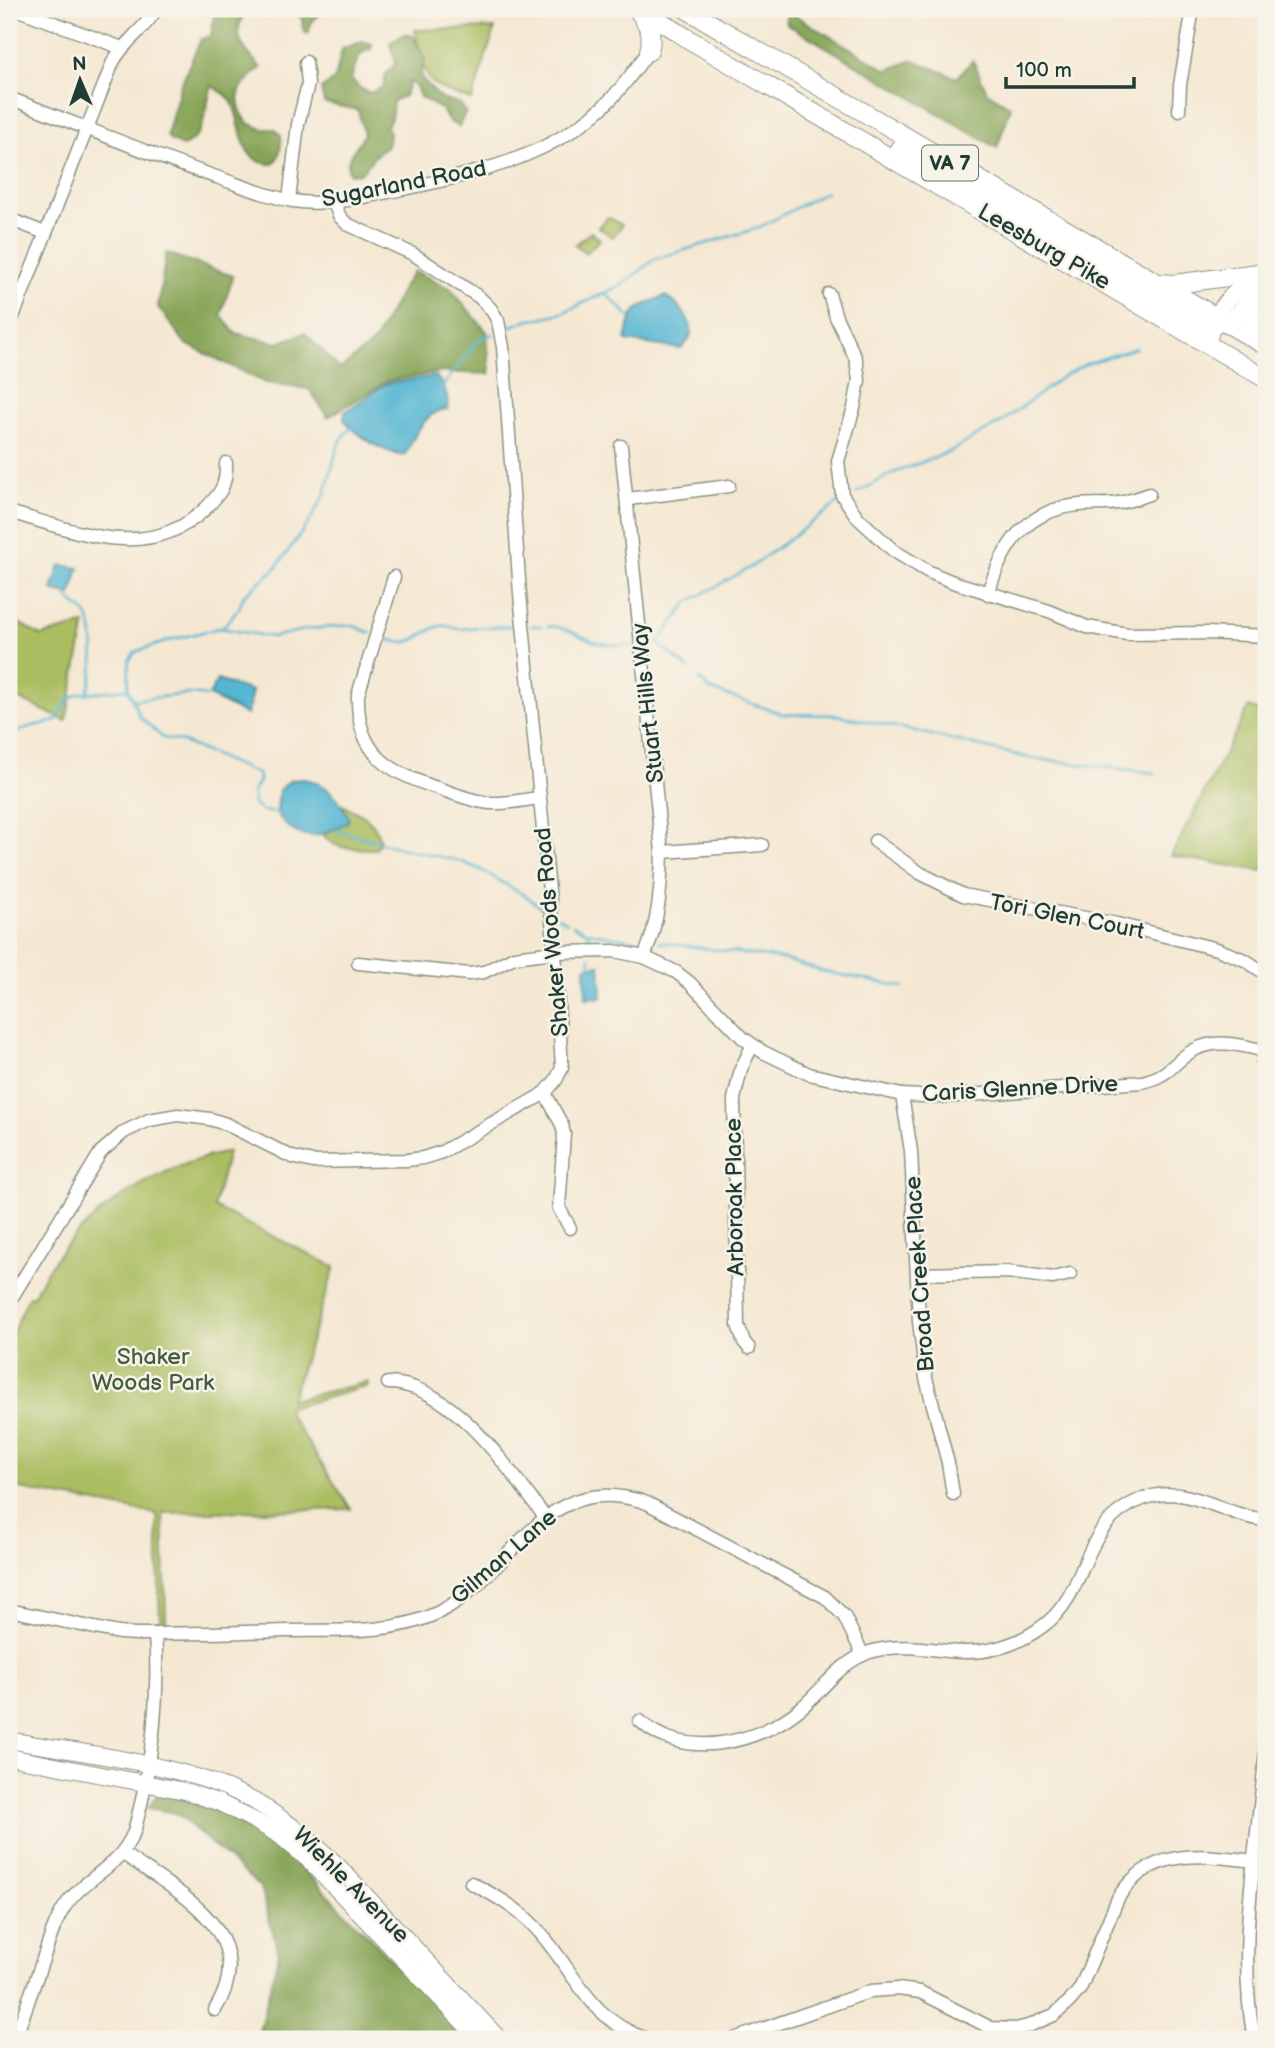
<svg xmlns="http://www.w3.org/2000/svg" width="1275" height="2048" viewBox="0 0 1275 2048" font-family="'Balsamiq Sans',sans-serif">
<style>
.green{fill:#aabd60;stroke:#647d4a;stroke-width:2}
.forest{fill:#87a456;stroke:#537045;stroke-width:2}
.water{fill:#54b6d3;stroke:#3a7a84;stroke-width:2}
.lines{fill:none;stroke-linecap:round;stroke-linejoin:round}
.stream{stroke:#54b6d3;stroke-width:2.5}
.minor-casing{stroke:#8a9284;stroke-width:15}
.major-casing{stroke:#8a9284;stroke-width:18}
.highway-casing{stroke:#8a9284;stroke-width:20}
.minor{stroke:#fff;stroke-width:12}
.major{stroke:#fff;stroke-width:16}
.highway{stroke:#fff;stroke-width:18}
.labels{text-anchor:middle;dominant-baseline:central;stroke-width:5;stroke-linejoin:round;paint-order:stroke}
.shield{fill:#f7f3e8;stroke:#60746a;stroke-width:2}
.shield-label{font-size:21px;font-weight:bold;fill:#1f3d34}
.street-label{font-size:23px;fill:#1f3d34;stroke:#f7f3e8}
.park-label{font-size:23px;fill:#425d3f;stroke:#f7f3e8}
</style>
<rect width="100%" height="100%" fill="#f7f3e8"/>
<filter id="ink" filterUnits="userSpaceOnUse"><feTurbulence type="fractalNoise" baseFrequency=".0143" numOctaves="2"/><feDisplacementMap in="SourceGraphic" scale="14" xChannelSelector="R" yChannelSelector="G"/><feConvolveMatrix kernelMatrix="1 2 1 2 8 2 1 2 1" color-interpolation-filters="sRGB"/></filter>
<filter id="wash" filterUnits="userSpaceOnUse"><feTurbulence type="fractalNoise" baseFrequency=".00686" numOctaves="4" result="noise"/><feDisplacementMap in="SourceGraphic" scale="28" xChannelSelector="R" yChannelSelector="G"/><feGaussianBlur stdDeviation="1.57" result="paint"/><feColorMatrix in="noise" values="0 0 0 0 0 0 0 0 0 0 0 0 0 0 0 0 0 1.4 0 .05"/><feComposite in="paint" operator="in"/></filter>
<g filter="url(#wash)">
<rect width="100%" height="100%" fill="#f5e8d3"/>
<!-- green -->
<g class="green">
<path d="M495,28L472,100C421,87 426,76 415,30Z"/>
<polygon points="608,217 622,225 613,237 598,227"/>
<polygon points="591,232 600,239 586,253 575,245"/>
<polygon points="12,622 19,623 41,636 85,624 66,721 9,694 9,623"/>
<polygon points="1249,707 1266,715 1266,863 1262,871 1171,856"/>
<path d="M342,805C361,814 376,819 380,841L376,849C360,848 332,851 324,835L348,821L349,818Z"/>
<path d="M228,1152L214,1207L335,1267L291,1400L368,1382L369,1386L289,1408L287,1411L351,1509L163,1513L166,1622H160L157,1514L9,1487V1341L29,1296L33,1297C67,1222 149,1168 228,1152Z"/>
</g>
<!-- forest -->
<g class="forest">
<path d="M215,9H248C228,35 243,47 261,68C240,85 229,97 248,123L262,129H274L281,135C282,145 280,157 273,164C241,164 243,133 235,110C232,98 223,92 212,86C205,106 206,139 182,146L170,140L167,135L181,84L201,39L211,36Z"/>
<polygon points="294,9 321,9 319,15 312,21 308,34 303,31 302,19"/>
<polygon points="785,9 797,9 796,16 887,70 913,60 957,78 973,60 987,92 1011,107 997,148 787,24"/>
<path d="M404,34L413,36L425,59L421,73L423,80L441,99L460,104L466,112L459,126C451,124 445,119 443,110L420,97L416,87L410,82L404,96L393,101L391,118L386,128L390,131L387,146C375,152 370,164 360,173L350,174C342,158 358,148 364,134L358,110L324,103L321,89L335,79L342,49L362,41L372,44L371,49C357,51 355,67 351,79L361,89L370,93C387,86 382,88 386,73C403,58 392,61 390,43Z"/>
<polygon points="166,253 233,276 221,315 235,333 278,343 305,333 340,369 374,342 403,287 414,271 450,288 487,332 490,374 441,372 388,381 328,417 309,389 266,383 186,344 158,307"/>
<polygon points="159,1792 169,1793 216,1809 271,1840 304,1870 468,2039 257,2039 279,1953 260,1887 177,1813 148,1808"/>
</g>
<!-- water -->
<g class="water">
<path d="M665,296C675,301 694,321 691,334C690,340 685,344 681,349L626,341C632,307 634,309 665,296Z"/>
<path d="M436,376C443,385 450,396 448,409C424,410 414,438 404,456C379,450 362,439 344,420L345,412L385,384Z"/>
<polygon points="60,565 79,568 71,595 52,590"/>
<polygon points="217,680 252,691 247,715 209,696"/>
<path d="M303,779C326,781 339,799 349,818L348,821C321,839 296,844 277,813L279,790L291,780Z"/>
<polygon points="600,965 602,997 586,998 585,967"/>
</g>
<g class="lines">
<!-- stream -->
<g class="stream">
<polyline points="605,293 630,317"/>
<polyline points="507,328 522,322 562,313 622,285 655,259 758,228 826,192"/>
<polyline points="443,386 478,340 493,334"/>
<polyline points="857,493 893,473 949,452 1003,421 1062,377 1086,364 1136,348"/>
<path d="M66,594C73,608 79,604 86,614C97,629 95,675 87,692"/>
<polyline points="531,626 541,626"/>
<path d="M548,626C565,626 580,637 596,642C609,646 622,646 636,645"/>
<polyline points="222,628 239,608 244,595 275,569 310,521 325,494 337,449 344,435 353,427"/>
<path d="M385,638C413,650 416,634 440,626C448,624 453,629 461,629C479,627 497,627 515,626"/>
<polyline points="658,643 688,602 751,567 841,501"/>
<polyline points="658,643 689,669"/>
<polyline points="650,644 658,643"/>
<polyline points="699,679 711,690 783,714 836,715 911,730 1029,758 1155,773"/>
<polyline points="129,691 140,717 163,738 183,742 258,774 259,781 253,790 253,804 262,811 277,813"/>
<polyline points="133,700 189,694 209,696"/>
<path d="M9,738C30,723 34,727 56,721L68,700L78,694L128,689L129,661L135,652L171,640L219,628L273,637L309,629L351,625L371,633"/>
<polyline points="336,830 404,849 460,861 481,870 526,896 543,909"/>
<polyline points="558,917 567,922"/>
<polyline points="573,925 588,932 639,941"/>
<polyline points="588,932 589,943"/>
<polyline points="660,942 782,959 821,971 904,987"/>
<polyline points="590,957 591,966"/>
</g>
</g>
</g>
<g filter="url(#ink)">
<g class="lines">
<!-- minor casing -->
<g class="minor-casing">
<g id="minor">
<polyline points="16,9 122,48"/>
<path d="M9,98C80,125 150,155 222,179C245,187 269,197 293,201C328,207 368,196 403,189C478,173 553,157 609,101C624,86 636,68 649,51"/>
<polyline points="1179,110 1180,85 1193,9"/>
<polyline points="289,200 298,124 308,84 306,62"/>
<polyline points="9,219 45,233"/>
<polyline points="829,294 836,317 856,359 859,380 854,408 838,461 842,495 858,518 894,551 929,572 953,582 1049,611 1087,627 1127,634 1207,633 1266,636"/>
<path d="M9,327L113,62C124,41 146,29 156,9"/>
<path d="M621,446L662,852C661,888 659,923 644,957"/>
<polyline points="628,499 729,486"/>
<path d="M9,512C74,530 146,564 204,510C220,494 227,486 226,463"/>
<path d="M394,577L358,695C356,756 391,773 443,790C458,795 475,802 490,803C507,804 523,800 539,798"/>
<path d="M988,594C1002,546 1025,510 1079,505C1094,503 1109,506 1123,502C1132,500 1141,497 1149,494"/>
<polyline points="875,841 920,873 963,895 1117,924 1217,949 1245,960 1266,974"/>
<polyline points="662,852 762,845"/>
<path d="M358,963L469,974L484,972L514,957L555,952L614,951L644,957L676,972L690,983L743,1038L763,1052L809,1074L902,1095L943,1097L1142,1082C1172,1075 1172,1062 1194,1050C1217,1038 1241,1045 1265,1051"/>
<polyline points="1266,1045 1263,1063 1266,1084"/>
<polyline points="545,1093 562,1125 564,1134 559,1208 570,1228"/>
<polyline points="902,1095 911,1151 919,1321 926,1378 948,1463 953,1494"/>
<polyline points="918,1274 1007,1272 1053,1278 1070,1274"/>
<polyline points="9,1302 101,1152 124,1132 149,1120 178,1115 210,1119 226,1124 292,1157 313,1162 407,1160 423,1158 442,1152 545,1093 556,1080 562,1068 555,952 520,594 503,347 498,321 491,309 479,297 413,254 347,224 340,217 333,201"/>
<polyline points="749,1348 744,1342 738,1325 734,1099 741,1069 752,1046"/>
<path d="M388,1383C452,1383 509,1470 545,1517"/>
<path d="M9,1610L119,1633L137,1634C187,1634 237,1632 287,1631C336,1630 394,1635 439,1612C516,1573 541,1467 647,1503L825,1597L844,1616L863,1655"/>
<path d="M640,1721C683,1762 760,1743 801,1708C824,1689 840,1662 870,1652C896,1644 922,1648 948,1651C983,1655 1015,1647 1043,1626C1093,1589 1077,1522 1145,1498C1189,1483 1223,1516 1266,1520"/>
<path d="M122,1853C175,1891 263,1932 215,2010"/>
<path d="M471,1883C494,1895 516,1907 534,1926C573,1966 587,2020 647,2039"/>
<path d="M15,2039C24,2013 33,1988 42,1962C49,1942 55,1919 68,1902C90,1873 117,1870 134,1832C152,1766 160,1702 155,1634"/>
<path d="M734,2039L871,1991L898,1989L920,1992L991,2028L1016,2029L1028,2026L1054,2015L1070,2001L1080,1989L1118,1898C1150,1846 1202,1855 1254,1861"/>
<path d="M1254,2039C1236,1945 1258,1844 1266,1749"/>
</g>
</g>
<!-- major casing -->
<g class="major-casing">
<g id="major">
<polyline points="1229,325 1249,299 1266,289"/>
<path d="M1208,343C1214,309 1233,288 1264,274"/>
<path d="M9,1740C79,1753 169,1762 234,1791C273,1809 307,1836 338,1866L499,2039"/>
<polyline points="9,1757 185,1791 220,1803 257,1822 279,1835 311,1862 479,2039"/>
</g>
</g>
<!-- highway casing -->
<g class="highway-casing">
<g id="highway">
<polyline points="641,9 690,40 1266,379"/>
<polyline points="686,9 1266,346"/>
<path d="M638,10C648,25 654,33 649,51"/>
<polyline points="899,149 1190,317 1213,326"/>
<polyline points="1159,283 1174,284 1266,272"/>
<path d="M1255,294C1247,317 1249,323 1266,341"/>
</g>
</g>
<!-- minor -->
<use href="#minor" class="minor"/>
<!-- major -->
<use href="#major" class="major"/>
<!-- highway -->
<use href="#highway" class="highway"/>
</g>
</g>
<g class="labels">
<!-- shield labels -->
<rect class="shield" x="922" y="145.5" width="56" height="35" rx="5"/>
<g class="shield-label">
<text x="950" y="163">VA 7</text>
</g>
<!-- street labels -->
<g class="street-label">
<text transform="translate(404 184) rotate(-11)">Sugarland Road</text>
<text transform="translate(1044 247) rotate(30)">Leesburg Pike</text>
<text transform="translate(648 703) rotate(-96)">Stuart Hills Way</text>
<text transform="translate(1067 917) rotate(11)">Tori Glen Court</text>
<text transform="translate(552 932) rotate(-95)">Shaker Woods Road</text>
<text transform="translate(1020 1089) rotate(-3)">Caris Glenne Drive</text>
<text transform="translate(735 1197) rotate(-91)">Arboroak Place</text>
<text transform="translate(920 1274) rotate(-94)">Broad Creek Place</text>
<text transform="translate(504 1557) rotate(-41)">Gilman Lane</text>
<text transform="translate(351 1885) rotate(45)">Wiehle Avenue</text>
</g>
<!-- park labels -->
<g class="park-label">
<text x="153" y="1357">Shaker<tspan x="153" dy="26">Woods Park</tspan></text>
</g>
</g>
<!-- margin -->
<rect width="1275" height="2048" fill="none" stroke="#f7f3e8" stroke-width="35"/>
<!-- north arrow -->
<g transform="translate(80 80) rotate(358)" stroke="#f7f3e8" stroke-width="5" paint-order="stroke">
<path d="M0-5L12 26L0 18L-12 26Z" fill="#1f3d34"/>
<text y="-10" font-size="19" font-weight="bold" text-anchor="middle" fill="#1f3d34">N</text>
</g>
<!-- scale -->
<path d="M1006 77v10h128v-10" fill="none" stroke="#1f3d34" stroke-width="3.5"/>
<text x="1016" y="77" font-size="21" fill="#1f3d34" stroke="#f7f3e8" stroke-width="5" paint-order="stroke">100 m</text>
</svg>
